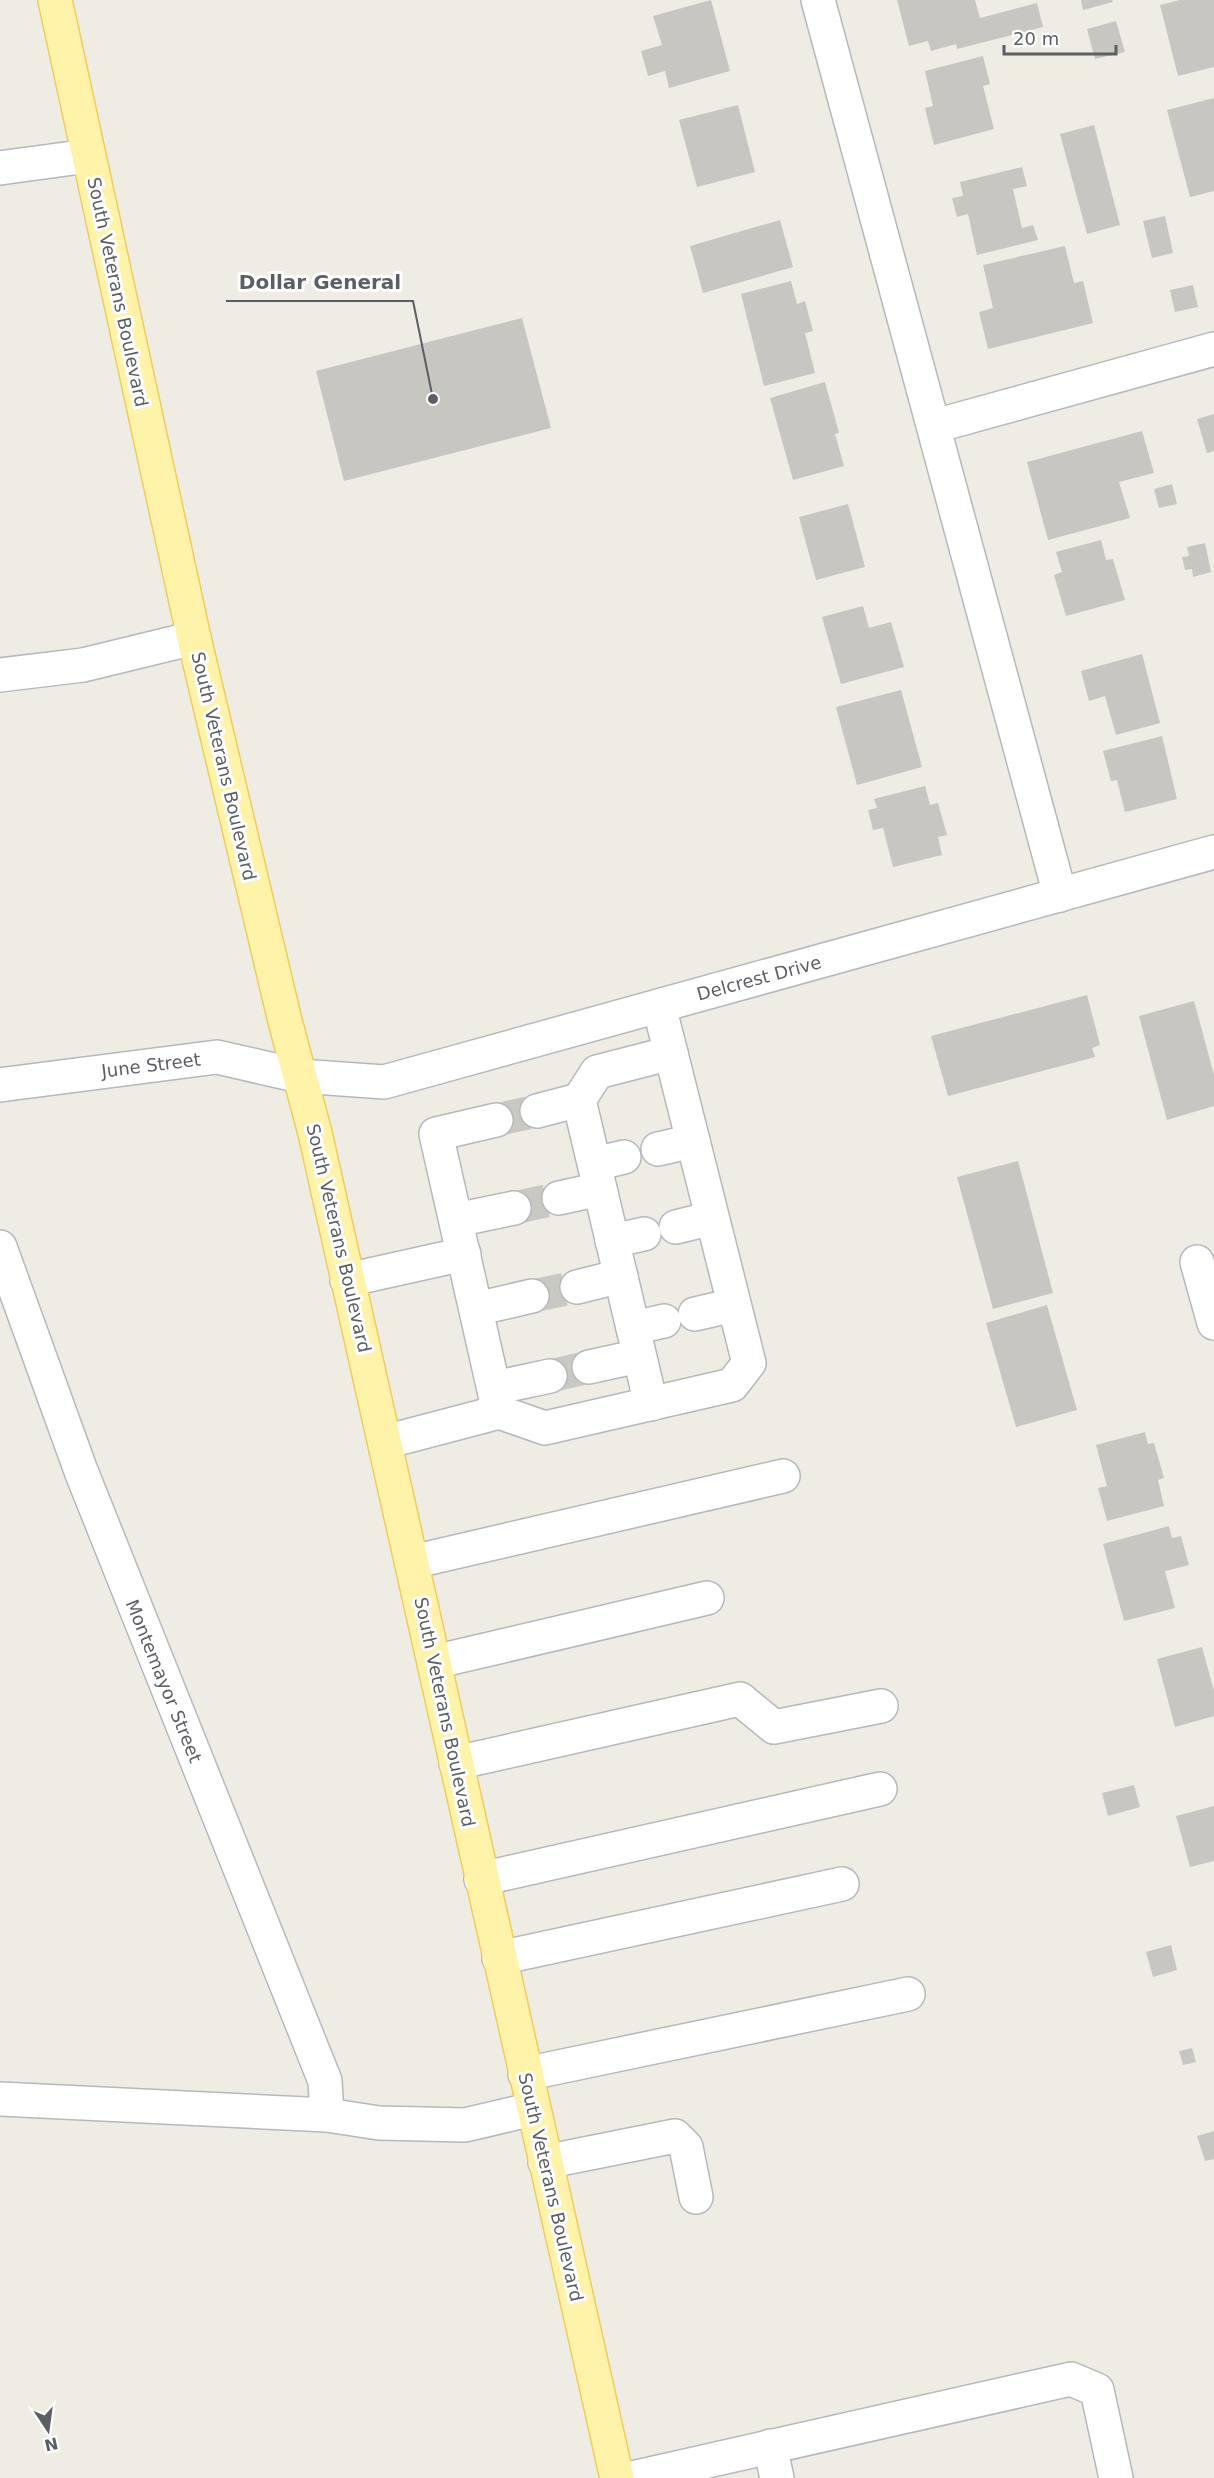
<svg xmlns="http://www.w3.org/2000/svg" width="1214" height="2478" viewBox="0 0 1214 2478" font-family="'DejaVu Sans',sans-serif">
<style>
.building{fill:#c8c6c0}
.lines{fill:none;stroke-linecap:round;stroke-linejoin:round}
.minor-tunnel{stroke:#c9c8c3;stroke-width:33;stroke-dasharray:33 16;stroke-linecap:butt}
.minor-casing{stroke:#b5b8bd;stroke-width:36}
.major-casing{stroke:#efcc5b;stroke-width:36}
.minor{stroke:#fff;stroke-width:33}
.major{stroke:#fef3a8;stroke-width:33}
.labels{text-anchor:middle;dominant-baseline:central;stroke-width:6;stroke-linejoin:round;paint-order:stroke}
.street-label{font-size:18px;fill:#5b5e63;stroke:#fff}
.leader{fill:none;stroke:#5b5e63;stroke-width:2}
.callout-dot{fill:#5b5e63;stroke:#fff;stroke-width:2}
.callout-label{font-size:20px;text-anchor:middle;font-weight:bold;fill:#5b5e63;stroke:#fff;stroke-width:6;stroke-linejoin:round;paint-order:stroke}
</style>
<rect width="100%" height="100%" fill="#eeece3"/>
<!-- building -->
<g class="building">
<polygon points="711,0 730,71 669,88 665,71 648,76 641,51 662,45 653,16"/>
<polygon points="897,0 975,0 980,18 1037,3 1043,27 957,49 956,44 931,51 928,41 909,46"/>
<polygon points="1081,0 1112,0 1113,2 1083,10"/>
<polygon points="1180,0 1214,0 1214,67 1178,76 1160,5"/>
<polygon points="1116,21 1125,52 1095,59 1087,29"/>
<polygon points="983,56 990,84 983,86 994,129 934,145 925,108 933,106 925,71"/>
<polygon points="1214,98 1214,191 1190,197 1167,110"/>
<polygon points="738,105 755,172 697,187 679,120"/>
<polygon points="1094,125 1120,225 1087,234 1060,134"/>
<polygon points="1022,167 1027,186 1013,189 1022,228 1033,225 1038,240 977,255 968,214 957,217 952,198 963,196 960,182"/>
<polygon points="1165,216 1173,253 1152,258 1143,221"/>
<polygon points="780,220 793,267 703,293 690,246"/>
<polygon points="1065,246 1074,283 1083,281 1093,323 988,349 979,312 993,308 983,265"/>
<polygon points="791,281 797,304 805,301 813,331 805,333 815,373 764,386 741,294"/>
<polygon points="1193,285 1198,307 1175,312 1170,290"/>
<polygon points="522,318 551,428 344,481 316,371"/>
<polygon points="825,382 839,433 835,434 844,466 793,480 770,398"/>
<polygon points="1214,414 1214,451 1207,453 1197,419"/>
<polygon points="1142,431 1154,473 1119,482 1130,518 1048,540 1027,462"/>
<polygon points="1172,484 1177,504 1159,508 1154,489"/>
<polygon points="848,504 865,567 816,580 799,517"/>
<polygon points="1101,540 1106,560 1113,559 1125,600 1066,616 1054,575 1062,572 1056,552"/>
<polygon points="1205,543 1211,572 1193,577 1192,569 1185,570 1182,557 1189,556 1187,547"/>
<polygon points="863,606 869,628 891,622 904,667 841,684 822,617"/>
<polygon points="1142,654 1160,723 1116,735 1105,696 1089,701 1081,671"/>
<polygon points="901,690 922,767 857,785 836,707"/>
<polygon points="1162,736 1177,799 1125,812 1117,780 1111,781 1103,751"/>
<polygon points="925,786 930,805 938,803 947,835 938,837 942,855 893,867 883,828 873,830 868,810 877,808 874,799"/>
<polygon points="1087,995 1100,1045 1092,1048 1095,1057 948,1096 931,1036"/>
<polygon points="1194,1001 1214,1075 1214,1106 1167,1120 1139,1016"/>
<polygon points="1018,1161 1053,1293 993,1309 957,1177"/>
<polygon points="1047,1305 1077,1410 1016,1427 986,1323"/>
<polygon points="1145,1432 1148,1444 1154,1443 1164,1478 1158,1480 1164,1506 1107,1521 1098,1488 1107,1486 1096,1445"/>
<polygon points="1169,1526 1172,1538 1181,1536 1189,1565 1165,1571 1175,1608 1124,1621 1103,1544"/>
<polygon points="1202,1647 1214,1691 1214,1716 1175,1727 1157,1659"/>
<polygon points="1134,1785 1140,1807 1108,1816 1102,1793"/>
<polygon points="1214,1806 1214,1861 1190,1867 1176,1816"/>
<polygon points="1171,1945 1177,1970 1153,1977 1146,1952"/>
<polygon points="1192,2048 1196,2062 1183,2065 1179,2051"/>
<polygon points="1214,2131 1214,2159 1205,2161 1197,2136"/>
</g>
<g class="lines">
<!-- minor-tunnel -->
<g class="minor-tunnel">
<polyline points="496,1120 537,1111"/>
<polyline points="514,1208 559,1198"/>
<polyline points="532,1296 577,1287"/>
<polyline points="550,1376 589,1367"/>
</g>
<!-- minor casing -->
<g class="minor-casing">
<g id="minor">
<polyline points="818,0 1060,895"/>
<polyline points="0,168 88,156"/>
<polyline points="935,426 1214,349"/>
<polyline points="0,675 83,665 194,638"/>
<polyline points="0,1085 217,1057 300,1076 384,1082 1214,852"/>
<polyline points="537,1111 579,1100"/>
<polyline points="496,1120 436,1134 499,1412"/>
<polyline points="658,1149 693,1141"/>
<polyline points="595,1164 624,1157"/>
<polyline points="559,1198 600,1189"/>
<polyline points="456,1220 514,1208"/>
<polyline points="676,1227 712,1218"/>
<polyline points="612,1241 644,1234"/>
<polyline points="0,1247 81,1471 325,2081 327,2115"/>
<polyline points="1197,1262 1214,1323"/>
<polyline points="347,1280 464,1254"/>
<polyline points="577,1287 621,1276"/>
<polyline points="476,1309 532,1296"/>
<polyline points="695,1314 734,1305"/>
<polyline points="633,1328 664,1321"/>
<polyline points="589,1367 639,1356"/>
<polyline points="494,1388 550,1376"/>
<polyline points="651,1404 579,1100 597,1072 671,1053"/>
<polyline points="385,1442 499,1412 545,1428 732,1385 749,1363 659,1006"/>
<polyline points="412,1562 783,1476"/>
<polyline points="434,1662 707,1598"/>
<polyline points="456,1763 740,1699 774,1727 881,1706"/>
<polyline points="481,1879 880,1789"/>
<polyline points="499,1958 842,1884"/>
<polyline points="525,2074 908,1994"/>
<polyline points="0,2099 327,2115 379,2123 465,2125 533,2109"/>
<polyline points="545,2162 675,2136 686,2147 696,2197"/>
<polyline points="770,2446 777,2478"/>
<polyline points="632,2478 1071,2379 1097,2390 1116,2478"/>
</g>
</g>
<!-- major casing -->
<g class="major-casing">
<polyline id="major" points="55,0 194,638 285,1021 315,1133 617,2478"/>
</g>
<!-- minor -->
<use href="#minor" class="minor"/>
<!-- major -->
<use href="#major" class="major"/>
</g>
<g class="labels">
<!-- street labels -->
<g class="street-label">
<text transform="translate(118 292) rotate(78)">South Veterans Boulevard</text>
<text transform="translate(224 766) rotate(77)">South Veterans Boulevard</text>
<text transform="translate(759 978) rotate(-15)">Delcrest Drive</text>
<text transform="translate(151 1065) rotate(-7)">June Street</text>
<text transform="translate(339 1238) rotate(77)">South Veterans Boulevard</text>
<text transform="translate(164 1681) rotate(68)">Montemayor Street</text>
<text transform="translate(445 1712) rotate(78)">South Veterans Boulevard</text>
<text transform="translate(551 2187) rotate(77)">South Veterans Boulevard</text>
</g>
</g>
<!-- callouts -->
<path class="leader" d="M433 399L413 301H226"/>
<circle class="callout-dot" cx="433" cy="399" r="6"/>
<g class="callout-label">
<text x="320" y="289">Dollar General</text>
</g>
<!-- north arrow -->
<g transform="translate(48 2430) rotate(167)" stroke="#ffffff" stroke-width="4.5" paint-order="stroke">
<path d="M0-4.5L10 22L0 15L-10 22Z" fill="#5b5e63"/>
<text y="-9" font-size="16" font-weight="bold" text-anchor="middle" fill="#5b5e63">N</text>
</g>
<!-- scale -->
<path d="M1004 45v9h112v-9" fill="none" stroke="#5b5e63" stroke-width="3"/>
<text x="1013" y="45" font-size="18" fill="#5b5e63" stroke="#ffffff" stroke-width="4.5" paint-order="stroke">20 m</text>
</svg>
